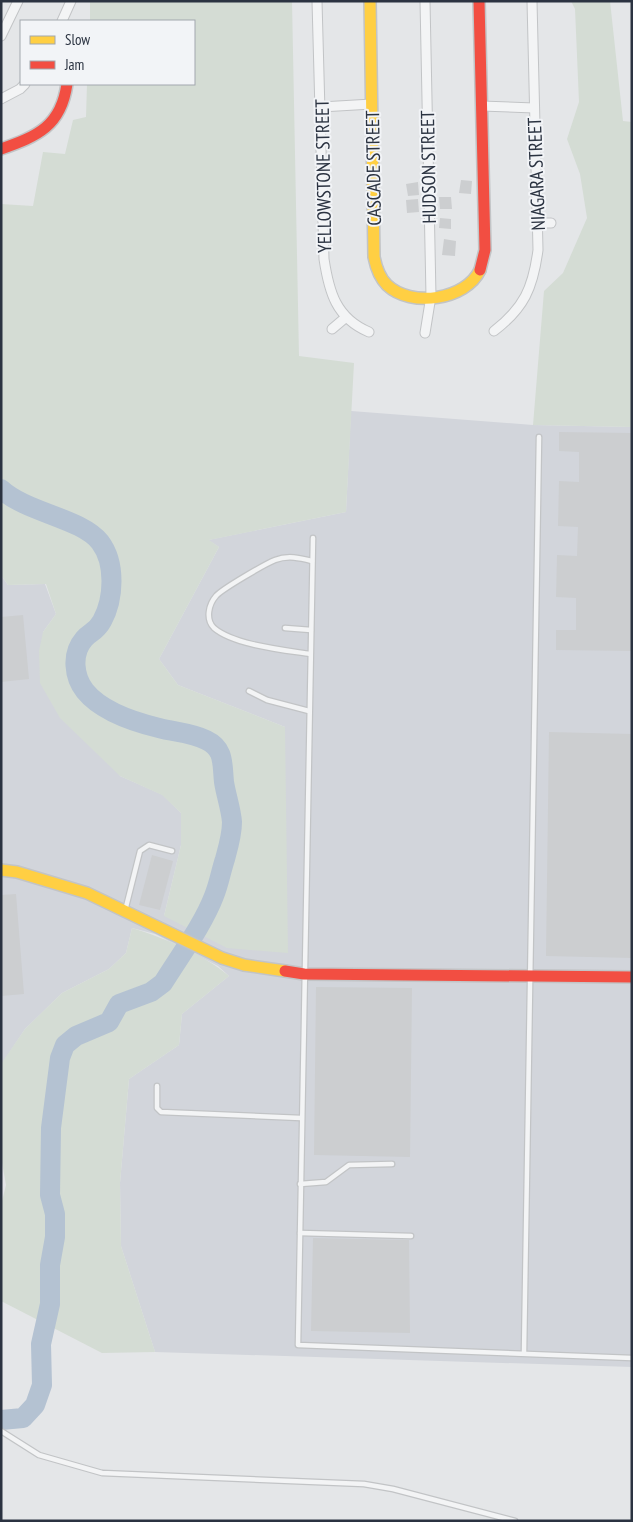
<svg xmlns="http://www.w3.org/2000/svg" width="633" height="1522" viewBox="0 0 633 1522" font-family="'PT Sans Narrow',sans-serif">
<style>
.built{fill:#d2d5db}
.green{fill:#d4dcd4}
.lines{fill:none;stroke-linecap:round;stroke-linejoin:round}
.river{stroke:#b4c2d2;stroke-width:20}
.building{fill:#ccced0}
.lane-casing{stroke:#c2c4c6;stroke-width:7}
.street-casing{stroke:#c2c4c6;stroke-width:11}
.slow-casing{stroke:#c2c4c6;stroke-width:14}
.jam-casing{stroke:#c2c4c6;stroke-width:14}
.lane{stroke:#f3f4f5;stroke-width:4.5}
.street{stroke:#f3f4f5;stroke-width:9}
.slow{stroke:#ffcf43;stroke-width:11}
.jam{stroke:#f24e42;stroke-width:11}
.labels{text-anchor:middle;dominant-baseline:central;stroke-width:4;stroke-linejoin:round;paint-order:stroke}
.street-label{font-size:19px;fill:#2b3341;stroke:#f2f4f7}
</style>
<rect width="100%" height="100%" fill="#e4e6e8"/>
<!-- built -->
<polygon class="built" points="351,411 533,425 632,427 632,1367 155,1352 121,1246 120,1183 129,1079 179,1045 182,1014 229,976 218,966 155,934 132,928 126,953 109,969 62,993 25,1029 1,1065 1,575 8,585 45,584 56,614 43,632 120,776 163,795 181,813 181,845 164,916 285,727 178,685 159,659 219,547 208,540 346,512"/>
<!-- green -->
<g class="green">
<polygon points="90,1 292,1 299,356 354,363 346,512 209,540 219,547 159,659 178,685 285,727 288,953 227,948 164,916 181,845 181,813 162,795 120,776 60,718 40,683 39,651 43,632 56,614 46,584 8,585 1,575 1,204 33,206 43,152 65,154 73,120 86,117 87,84 194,84 194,21 90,21"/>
<polygon points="571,1 610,1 623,121 632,122 632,427 533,425 544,291 563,273 587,218 580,174 567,139 579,102 575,9"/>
<path d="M132,928C165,938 203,954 229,976L182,1014L179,1045L129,1079L120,1183L121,1246L155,1352L102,1353L1,1301V1205L6,1185L1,1157V1064L25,1029L62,993L109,969L126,953Z"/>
</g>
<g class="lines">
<!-- river -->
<path class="river" d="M1,489C27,513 81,518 100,542C116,563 114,599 102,621C96,632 90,632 84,639C71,654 74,677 85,691C102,712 134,722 159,728C174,732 192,733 206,740C225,749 222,764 224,782C226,795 231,809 232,822C232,835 228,848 225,859C221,871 219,884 214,896C203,925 179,957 163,983L151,992L119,1004L109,1022L76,1036L65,1045L60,1058L51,1128L50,1195L55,1214V1237L50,1265V1304L41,1344L42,1385L35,1405L23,1418L1,1420"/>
</g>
<!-- building -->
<g class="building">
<polygon points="461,180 472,181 471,194 459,193"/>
<polygon points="418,182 419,195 408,196 406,184"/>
<polygon points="439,197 451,197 452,209 440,209"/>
<polygon points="418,199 419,212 407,213 406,200"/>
<polygon points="440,218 451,219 451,229 439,228"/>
<polygon points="444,239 456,241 455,256 442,255"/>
<polygon points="559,432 632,433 632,651 556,650 556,630 576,630 576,598 556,597 557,555 577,556 578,527 558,526 559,481 579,482 579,452 559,451"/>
<polygon points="23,615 29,679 1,682 1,617"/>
<polygon points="549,732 632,734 632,958 546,956"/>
<polygon points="152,855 173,861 160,910 139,905"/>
<polygon points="16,894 24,994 1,996 1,895"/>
<polygon points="316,987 412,988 410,1157 314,1155"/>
<polygon points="313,1238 409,1240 410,1333 311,1331"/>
</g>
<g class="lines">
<!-- lane casing -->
<g class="lane-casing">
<g id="lane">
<polyline points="313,538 298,1345 632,1358"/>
<polyline points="285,628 311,630"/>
<path d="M310,654C284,650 234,645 214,628C205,619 209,604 216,596C222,589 265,564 275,560C288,555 300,558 312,561"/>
<polyline points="249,691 267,700 309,711"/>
<polyline points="125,911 140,851 149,845 172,851"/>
<polyline points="157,1086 157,1108 161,1112 301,1118"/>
<polyline points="300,1184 326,1182 349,1165 392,1164"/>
<polyline points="300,1233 411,1236"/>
<polyline points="524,1353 539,437"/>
<polyline points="1,1431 39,1455 102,1473 364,1484 393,1489 515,1521"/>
</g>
</g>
<!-- street casing -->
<g class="street-casing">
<g id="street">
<path d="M317,1L324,259C329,292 336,318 369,332"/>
<polyline points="62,21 71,1"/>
<polyline points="1,36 18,1"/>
<polyline points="1,99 20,89 25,84"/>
<polyline points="481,106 534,108"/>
<polyline points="321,107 372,104"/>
<polyline points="539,223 551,223"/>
<polyline points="332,329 345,318"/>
<path d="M494,331C524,308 533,288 538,250L532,1"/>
<polyline points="425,333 431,296 425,1"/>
</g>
</g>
<!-- slow casing -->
<g class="slow-casing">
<g id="slow">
<path d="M370,1L374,257C376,267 380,278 387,285C411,308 466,300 480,270"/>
<polyline points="1,870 17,872 87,893 222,958 244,965 285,971"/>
</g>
</g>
<!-- jam casing -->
<g class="jam-casing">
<g id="jam">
<polyline points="479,1 485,250 480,270"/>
<path d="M1,149C38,136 61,126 67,84"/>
<polyline points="285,971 304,974 632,977"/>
</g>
</g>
<!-- lane -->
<use href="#lane" class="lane"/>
<!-- street -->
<use href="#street" class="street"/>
<!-- slow -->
<use href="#slow" class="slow"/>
<!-- jam -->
<use href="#jam" class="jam"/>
</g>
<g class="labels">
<!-- street labels -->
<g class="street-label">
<text transform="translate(428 167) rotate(-91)">HUDSON STREET</text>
<text transform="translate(373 168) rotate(-91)">CASCADE STREET</text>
<text transform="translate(536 174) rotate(-92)">NIAGARA STREET</text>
<text transform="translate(323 176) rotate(-91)">YELLOWSTONE STREET</text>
</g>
</g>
<!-- border -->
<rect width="633" height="1522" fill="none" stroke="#2b3341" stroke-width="5"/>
<!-- legend -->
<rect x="20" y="20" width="175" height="65" fill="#f2f4f7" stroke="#a2a7ae"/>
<rect x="30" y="36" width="25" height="8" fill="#ffcf43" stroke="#a2a7ae"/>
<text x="65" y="45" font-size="15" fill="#2b3341">Slow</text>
<rect x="30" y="61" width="25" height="8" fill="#f24e42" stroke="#a2a7ae"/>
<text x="65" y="70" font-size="15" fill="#2b3341">Jam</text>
</svg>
